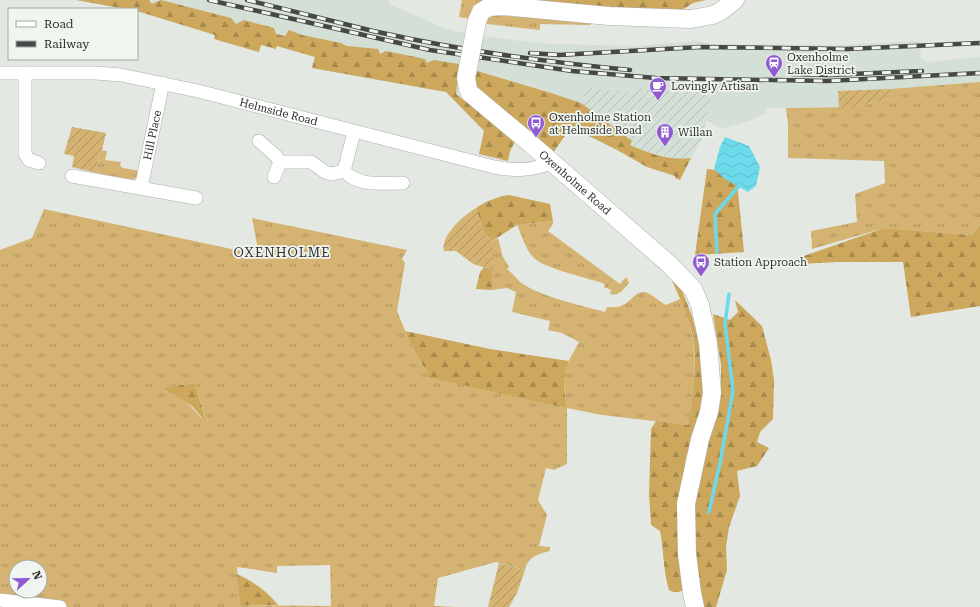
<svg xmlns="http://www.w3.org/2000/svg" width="980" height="607" viewBox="0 0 980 607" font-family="'Roboto Serif',serif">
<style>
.built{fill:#d4dfd5}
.industrial{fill:url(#industrial-furrows)}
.grass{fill:url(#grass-tufts);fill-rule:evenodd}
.forest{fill:url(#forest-firs)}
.garden{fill:url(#garden-furrows)}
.water{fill:url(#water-waves)}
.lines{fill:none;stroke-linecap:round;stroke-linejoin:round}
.stream{stroke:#6cdaea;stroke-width:3.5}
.street-casing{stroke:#abb0ab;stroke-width:14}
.secondary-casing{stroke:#abb0ab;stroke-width:19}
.street{stroke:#fff;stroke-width:13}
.secondary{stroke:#fff;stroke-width:18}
.rail-casing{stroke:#464946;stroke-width:4.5}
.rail{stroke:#f0f5f0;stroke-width:3;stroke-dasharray:9;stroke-linecap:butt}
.secondary-bridge-casing{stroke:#abb0ab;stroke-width:19;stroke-linecap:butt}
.secondary-bridge{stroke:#fff;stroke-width:18}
.labels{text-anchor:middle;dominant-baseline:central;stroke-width:3.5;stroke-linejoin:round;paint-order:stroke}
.poi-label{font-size:11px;fill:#2f312f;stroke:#f0f5f0;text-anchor:start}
.street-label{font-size:11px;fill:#2f312f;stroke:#f0f5f0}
.quarter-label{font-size:13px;letter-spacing:1px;fill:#2f312f;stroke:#f0f5f0}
</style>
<defs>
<pattern id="industrial-furrows" width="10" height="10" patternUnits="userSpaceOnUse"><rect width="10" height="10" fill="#d4dfd5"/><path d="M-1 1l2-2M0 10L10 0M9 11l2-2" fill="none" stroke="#b6c0b7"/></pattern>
<pattern id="grass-tufts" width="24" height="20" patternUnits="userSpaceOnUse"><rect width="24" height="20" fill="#d5b473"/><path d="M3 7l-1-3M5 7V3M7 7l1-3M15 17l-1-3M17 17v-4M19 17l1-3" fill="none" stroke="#ad935f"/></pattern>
<pattern id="forest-firs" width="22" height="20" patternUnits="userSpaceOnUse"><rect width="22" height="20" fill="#cca75c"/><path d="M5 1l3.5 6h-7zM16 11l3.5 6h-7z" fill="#a6894c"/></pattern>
<pattern id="garden-furrows" width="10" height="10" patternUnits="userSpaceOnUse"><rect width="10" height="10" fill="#d5b473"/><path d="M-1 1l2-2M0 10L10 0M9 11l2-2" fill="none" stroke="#ad935f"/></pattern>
<pattern id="water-waves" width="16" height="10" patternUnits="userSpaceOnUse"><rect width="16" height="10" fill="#6cdaea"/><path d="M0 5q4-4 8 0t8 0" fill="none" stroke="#5ebcc9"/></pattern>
</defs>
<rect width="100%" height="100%" fill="#e3e8e3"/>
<!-- built -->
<polygon class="built" points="76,0 390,0 389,4 444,28 459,32 519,41 554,44 637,46 696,41 710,44 841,45 920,41 921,58 927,62 980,57 980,82 957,84 855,107 767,108 766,113 752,120 721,129 706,120 711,99 634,88 634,93 588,87 572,128 570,127 553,153 482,91 456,94 312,68 315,57 277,46 276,49 261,45 259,52 214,39 215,35 137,11 137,9 126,9"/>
<!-- industrial -->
<polygon class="industrial" points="588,87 634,93 634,88 710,93 711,99 704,129 702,138 691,158 683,160 646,152 630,145 581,103"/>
<!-- grass -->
<g class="grass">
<polygon points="462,0 475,0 470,19 459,17"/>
<polygon points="493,15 590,21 591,25 540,24 540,30 487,24 486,20"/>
<polygon points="980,82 980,225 972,235 884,228 812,249 811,231 857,222 855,194 885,183 884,161 788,158 788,124 786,108 855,107 890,99 890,89"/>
<polygon points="100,150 107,151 105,160 121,162 120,166 123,168 140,171 139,176 132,180 97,173"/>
<path d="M44,209L259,255L252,218L407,250L402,259L405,263L397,311L411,345L428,374L567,408L563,376L565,368L579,342L562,333L548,330L550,321L512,312L516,292L507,288L492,290V241L498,238L503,257L509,267L507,269C512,273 516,278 520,282C538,296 583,306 605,312L607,307C612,307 618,308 623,305C630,302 636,291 644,292C652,293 659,302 666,305L680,299C700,337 696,384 688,425L602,415L567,408V464L554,470L546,468L538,500L547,515L539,546L550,547V551C538,554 528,557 525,570L496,562L438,578L434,606L459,607H0V250L32,238ZM195,383L207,423C198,415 191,405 181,398C175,393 167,393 161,388ZM330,565L331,606L240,605L237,567L277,573V566ZM16,567H40V591H16Z"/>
<path d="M553,221V224L548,231L620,284L625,278H627L629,283C623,290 619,296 610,294L611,290L604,287L605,284C588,278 547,269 535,259C526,251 522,236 517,225Z"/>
</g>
<!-- forest -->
<g class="forest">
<polygon points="76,0 149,0 152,4 161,0 231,18 236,24 244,20 274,28 276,34 285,36 289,30 302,35 341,43 347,46 378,49 380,54 386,51 425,59 427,63 434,60 459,64 456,94 516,140 510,151 508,161 479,154 484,131 446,92 312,68 315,57 277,46 276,49 261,45 259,52 214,39 215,35 137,11 137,9 126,9"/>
<polygon points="475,0 706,0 693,3 679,12 473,10"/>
<path d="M477,71L551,93L581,103L632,141L630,145C647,153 672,161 691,158L680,180L675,178V176L647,167L617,150L571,127L553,153L482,91L474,85Z"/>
<polygon points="707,169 736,172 744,252 695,255"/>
<path d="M509,195L550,204L553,221L517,225L492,241L484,233L476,208C487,201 496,197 509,195Z"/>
<polygon points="980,225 980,306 911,317 903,262 838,262 778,265 884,228 972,235"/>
<polygon points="492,247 492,290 476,289 480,272 486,265"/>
<path d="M672,281L681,288L692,316L699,341L705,389L697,426L686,457L682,485L683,590C678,593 674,593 669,590C663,570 664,551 660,531L651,525L649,494L651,429L656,421L688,425C693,397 698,362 692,333C688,315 680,298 672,281Z"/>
<polygon points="735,300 762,326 771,360 774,380 773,419 760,432 757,442 769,448 757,466 737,471 740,496 729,527 726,547 727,570 716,607 704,607 696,577 693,522 696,478 716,419 721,393 721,365 713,314 730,320 738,312"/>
<path d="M405,331L490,349L569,361C560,376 565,391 567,408L427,377L428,374L411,345Z"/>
<polygon points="195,383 207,424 193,407 179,397 160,388"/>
<path d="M237,574C254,582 267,591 278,605H240Z"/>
</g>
<!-- garden -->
<g class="garden">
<polygon points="890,89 890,99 855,107 839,108 838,91"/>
<polygon points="72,127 106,133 102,150 100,150 97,173 72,167 74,156 64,154"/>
<path d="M476,208L484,233L492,241L493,270L473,264L456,251H444C440,236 464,215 476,208Z"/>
<polygon points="499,563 525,570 517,593 509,607 488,607"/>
</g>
<!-- water -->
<polygon class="water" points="725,137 749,146 760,167 756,186 748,192 725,179 714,169 720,147"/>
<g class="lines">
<!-- stream -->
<g class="stream">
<polyline points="717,252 715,214 738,187 739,184"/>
<polyline points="709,512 720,463 733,391 725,324 729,294"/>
</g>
<!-- street casing -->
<g class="street-casing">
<g id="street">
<path id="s1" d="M0,73H96L121,75L198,91L494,167C516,171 531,171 553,162"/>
<polyline points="25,73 25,154 29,160 39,163"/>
<path d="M259,141L276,156L280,162H311L325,172L332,174L344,171C359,187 383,183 403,183"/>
<polyline points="344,171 354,132"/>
<polyline points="72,176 196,198"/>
<polyline points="274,177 280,162"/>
<path id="s2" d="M141,188L163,83"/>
<polyline points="0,600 60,607"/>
</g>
</g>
<!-- secondary casing -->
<g class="secondary-casing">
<g id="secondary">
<polyline points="481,12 489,7 502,6 609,16 691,19 713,15 721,11 735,0"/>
<path id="s3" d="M470,93L531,144L669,264L693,289L700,305L708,343L712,393L709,412L700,439L686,504L687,554L692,593L695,607"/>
</g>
</g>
<!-- street -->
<use href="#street" class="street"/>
<!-- secondary -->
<use href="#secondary" class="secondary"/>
<!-- rail casing -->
<g class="rail-casing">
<g id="rail">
<polyline points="209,0 430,50 572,71 656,78 827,81 980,73"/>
<path d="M247,0C289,10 331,21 373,31C458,50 544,62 630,70"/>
<polyline points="530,53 559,55 700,47 847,49 980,43"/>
<polyline points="792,74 828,75 922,71"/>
</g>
</g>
<!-- rail -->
<use href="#rail" class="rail"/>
<!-- secondary-bridge casing -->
<g class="secondary-bridge-casing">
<polyline id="secondary-bridge" points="470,93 468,89 466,78 477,21 481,12"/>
</g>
<!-- secondary-bridge -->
<use href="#secondary-bridge" class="secondary-bridge"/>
</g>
<!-- icons -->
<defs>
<g id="station-pin" transform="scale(0.9)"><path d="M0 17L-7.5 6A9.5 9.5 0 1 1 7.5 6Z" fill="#8f5ad2" stroke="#f0f5f0"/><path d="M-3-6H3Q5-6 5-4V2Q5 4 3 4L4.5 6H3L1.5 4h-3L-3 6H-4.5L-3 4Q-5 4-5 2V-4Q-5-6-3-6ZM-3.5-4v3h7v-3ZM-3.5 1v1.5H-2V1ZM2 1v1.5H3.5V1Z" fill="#fff"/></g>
<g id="cafe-pin" transform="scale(0.9)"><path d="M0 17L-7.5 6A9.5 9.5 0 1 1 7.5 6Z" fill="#8f5ad2" stroke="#f0f5f0"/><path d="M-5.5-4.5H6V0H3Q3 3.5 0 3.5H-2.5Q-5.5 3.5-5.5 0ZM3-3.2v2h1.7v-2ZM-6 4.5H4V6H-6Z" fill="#fff"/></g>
<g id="bus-pin" transform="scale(0.9)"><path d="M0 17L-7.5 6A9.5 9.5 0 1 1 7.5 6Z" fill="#8f5ad2" stroke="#f0f5f0"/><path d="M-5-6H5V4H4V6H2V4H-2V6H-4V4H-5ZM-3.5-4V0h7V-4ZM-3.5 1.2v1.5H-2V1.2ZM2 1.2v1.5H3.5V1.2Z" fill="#fff"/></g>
<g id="building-pin" transform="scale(0.9)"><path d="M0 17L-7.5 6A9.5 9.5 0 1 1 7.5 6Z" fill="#8f5ad2" stroke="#f0f5f0"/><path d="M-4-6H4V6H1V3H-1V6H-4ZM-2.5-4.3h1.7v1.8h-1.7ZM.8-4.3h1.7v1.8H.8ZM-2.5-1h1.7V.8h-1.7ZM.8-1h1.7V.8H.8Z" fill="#fff"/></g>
</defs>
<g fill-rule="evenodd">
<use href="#station-pin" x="774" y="63"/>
<use href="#cafe-pin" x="658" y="86"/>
<use href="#bus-pin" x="536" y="123"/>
<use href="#building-pin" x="665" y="132"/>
<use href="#bus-pin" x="701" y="262"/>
</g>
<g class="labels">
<!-- poi labels -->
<g class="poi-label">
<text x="787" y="57">Oxenholme<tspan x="787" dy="13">Lake District</tspan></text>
<text x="671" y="86">Lovingly Artisan</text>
<text x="549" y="117">Oxenholme Station<tspan x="549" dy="13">at Helmside Road</tspan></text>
<text x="678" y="132">Willan</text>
<text x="714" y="262">Station Approach</text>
</g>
<!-- street labels -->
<g class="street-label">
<text stroke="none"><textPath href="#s1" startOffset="283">Helmside Road</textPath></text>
<text stroke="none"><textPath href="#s2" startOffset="54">Hill Place</textPath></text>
<text stroke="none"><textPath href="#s3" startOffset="138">Oxenholme Road</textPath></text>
</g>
<!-- quarter labels -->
<g class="quarter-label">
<text x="282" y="252">OXENHOLME</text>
</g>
</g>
<!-- legend -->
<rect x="8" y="8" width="130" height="52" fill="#f0f5f0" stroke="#a3a7a3"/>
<rect x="16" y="21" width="20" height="6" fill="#ffffff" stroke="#a3a7a3"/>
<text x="44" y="28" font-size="12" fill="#2f312f">Road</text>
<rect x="16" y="41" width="20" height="6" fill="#464946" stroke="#a3a7a3"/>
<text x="44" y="48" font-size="12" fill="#2f312f">Railway</text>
<!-- north arrow -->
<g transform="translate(28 579) rotate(68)"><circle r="19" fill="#f0f5f0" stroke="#a3a7a3"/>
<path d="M0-3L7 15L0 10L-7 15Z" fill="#8f5ad2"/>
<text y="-6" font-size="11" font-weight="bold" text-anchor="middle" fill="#2f312f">N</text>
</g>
</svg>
